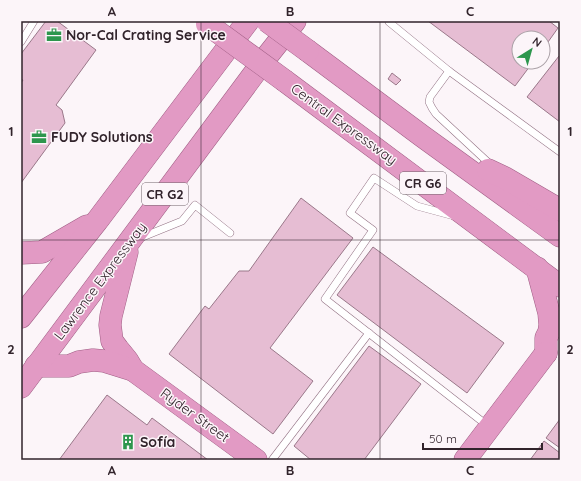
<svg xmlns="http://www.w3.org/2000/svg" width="581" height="481" viewBox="0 0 581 481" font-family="Quicksand,sans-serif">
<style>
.building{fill:#e6bdd3;stroke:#9a788a}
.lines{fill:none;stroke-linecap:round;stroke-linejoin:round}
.service-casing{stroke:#937284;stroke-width:8}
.trunk-casing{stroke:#a05f85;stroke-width:23}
.service{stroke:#fff;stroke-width:7}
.trunk{stroke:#e29ac4;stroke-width:22}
.trunk-bridge-casing{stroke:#a05f85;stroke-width:23;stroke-linecap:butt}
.trunk-bridge{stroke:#e29ac4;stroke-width:22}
.grid{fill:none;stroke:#31232b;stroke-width:1;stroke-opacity:0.55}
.labels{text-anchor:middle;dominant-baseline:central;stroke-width:3;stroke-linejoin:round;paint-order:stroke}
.shield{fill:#fcf5f9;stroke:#6e6269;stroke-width:1}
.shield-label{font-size:13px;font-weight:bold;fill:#31232b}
.poi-label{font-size:14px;font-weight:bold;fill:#31232b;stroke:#fcf5f9;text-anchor:start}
.street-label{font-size:14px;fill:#31232b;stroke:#fcf5f9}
.neatline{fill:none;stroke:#31232b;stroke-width:1.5}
.grid-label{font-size:13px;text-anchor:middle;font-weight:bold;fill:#31232b}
</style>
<rect width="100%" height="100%" fill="#fcf5f9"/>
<!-- building -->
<g class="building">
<polygon points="46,21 57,21 96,50 56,105 62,110 65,123 21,183 21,83 23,80 21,79 21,54"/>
<polygon points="428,21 549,21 558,28 543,49 543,38 519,38 519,62 533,62 515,86"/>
<polygon points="559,56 560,57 560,122 527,97"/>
<polygon points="392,73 401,80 396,85 388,79"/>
<polygon points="301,198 353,238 270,348 313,381 273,434 169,354 205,306 209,309 239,271 249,271"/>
<polygon points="373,247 504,343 467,393 337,295"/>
<polygon points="369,346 421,384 364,460 311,460 294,446"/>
<polygon points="107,395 147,425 152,418 208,460 59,460"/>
<polygon points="560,419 560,448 546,438"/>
<polygon points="544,441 560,453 560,460 530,460"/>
</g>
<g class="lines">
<!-- service casing -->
<g class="service-casing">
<g id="service">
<polyline points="390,21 389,22 449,71 560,152"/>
<polyline points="21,42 34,21"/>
<polyline points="449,71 430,97 429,102 432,108 436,114 492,166"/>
<polyline points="454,216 417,206 374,178 350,213 373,230 325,299 488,426"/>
<polyline points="140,238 182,221 195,205 230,233"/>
<polyline points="272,460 369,333"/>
</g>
</g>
<!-- trunk casing -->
<g class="trunk-casing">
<g id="trunk">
<polyline points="308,51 422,136 560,236"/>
<polyline points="285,81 560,286"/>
<polyline points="488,170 505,178 560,210"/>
<polyline points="127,252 111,316 110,325 112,341 118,349 127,360 133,370"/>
<polyline points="21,253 42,252 87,226"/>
<polyline points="537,268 549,313 550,325 549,332 546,338 546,353"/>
<polyline points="21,317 97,221 248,21"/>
<polyline points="36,366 69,366 79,362 93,360 104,361 133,370 256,460"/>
<polyline points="21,387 268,55 295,21"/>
<polyline points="465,460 546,353"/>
</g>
</g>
<!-- service -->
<use href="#service" class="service"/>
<!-- trunk -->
<use href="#trunk" class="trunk"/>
<!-- trunk-bridge casing -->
<g class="trunk-bridge-casing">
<g id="trunk-bridge">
<polyline points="267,21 308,51"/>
<polyline points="207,24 285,81"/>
</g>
</g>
<!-- trunk-bridge -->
<use href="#trunk-bridge" class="trunk-bridge"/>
</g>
<!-- grid -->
<path class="grid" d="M201,21V460M380,21V460M21,240H560"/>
<!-- icons -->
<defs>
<g id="office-bare" transform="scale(1.2)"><path d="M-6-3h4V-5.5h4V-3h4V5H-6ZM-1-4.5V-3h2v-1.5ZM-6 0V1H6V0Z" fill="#2d964d" stroke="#fcf5f9" stroke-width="2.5" paint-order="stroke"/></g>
<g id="building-bare" transform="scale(1.2)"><path d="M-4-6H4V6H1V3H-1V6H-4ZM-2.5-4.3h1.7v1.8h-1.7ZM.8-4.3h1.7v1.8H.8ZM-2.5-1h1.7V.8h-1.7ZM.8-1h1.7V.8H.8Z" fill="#2d964d" stroke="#fcf5f9" stroke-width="2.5" paint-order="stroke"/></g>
</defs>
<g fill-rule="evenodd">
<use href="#office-bare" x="54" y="35"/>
<use href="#office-bare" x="39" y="137"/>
<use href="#building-bare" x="128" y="442"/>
</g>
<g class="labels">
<!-- shield labels -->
<g class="shield">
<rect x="400" y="172" width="46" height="22" rx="3"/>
<rect x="142" y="183" width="46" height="22" rx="3"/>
</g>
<g class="shield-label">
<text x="423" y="183">CR G6</text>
<text x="165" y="194">CR G2</text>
</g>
<!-- poi labels -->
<g class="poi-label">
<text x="66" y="35">Nor-Cal Crating Service</text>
<text x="51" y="137">FUDY Solutions</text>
<text x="140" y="442">Sofía</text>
</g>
<!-- street labels -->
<g class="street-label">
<text transform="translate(344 124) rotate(36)">Central Expressway</text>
<text transform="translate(100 281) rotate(-53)">Lawrence Expressway</text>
<text transform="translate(195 415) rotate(36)">Ryder Street</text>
</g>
</g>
<!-- border -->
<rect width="581" height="481" fill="none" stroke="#fcf5f9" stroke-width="44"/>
<!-- north arrow -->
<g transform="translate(531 50) rotate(37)"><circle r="19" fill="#fcf5f9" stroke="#aba1a7"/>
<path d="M0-3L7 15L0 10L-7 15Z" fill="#2d964d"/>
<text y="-6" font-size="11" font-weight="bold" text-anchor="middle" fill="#31232b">N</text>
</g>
<!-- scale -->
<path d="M423 443v6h119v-6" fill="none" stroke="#31232b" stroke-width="2"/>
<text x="429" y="443" font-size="12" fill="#31232b" stroke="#fcf5f9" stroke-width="3" paint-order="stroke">50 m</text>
<rect x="22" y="22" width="537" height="437" class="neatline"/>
<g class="grid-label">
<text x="112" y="16">A</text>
<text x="290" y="16">B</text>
<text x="470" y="16">C</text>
<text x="11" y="136">1</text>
<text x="570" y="136">1</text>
<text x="11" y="354">2</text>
<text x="570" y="354">2</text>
<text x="112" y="475">A</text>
<text x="290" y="475">B</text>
<text x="470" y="475">C</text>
</g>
</svg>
